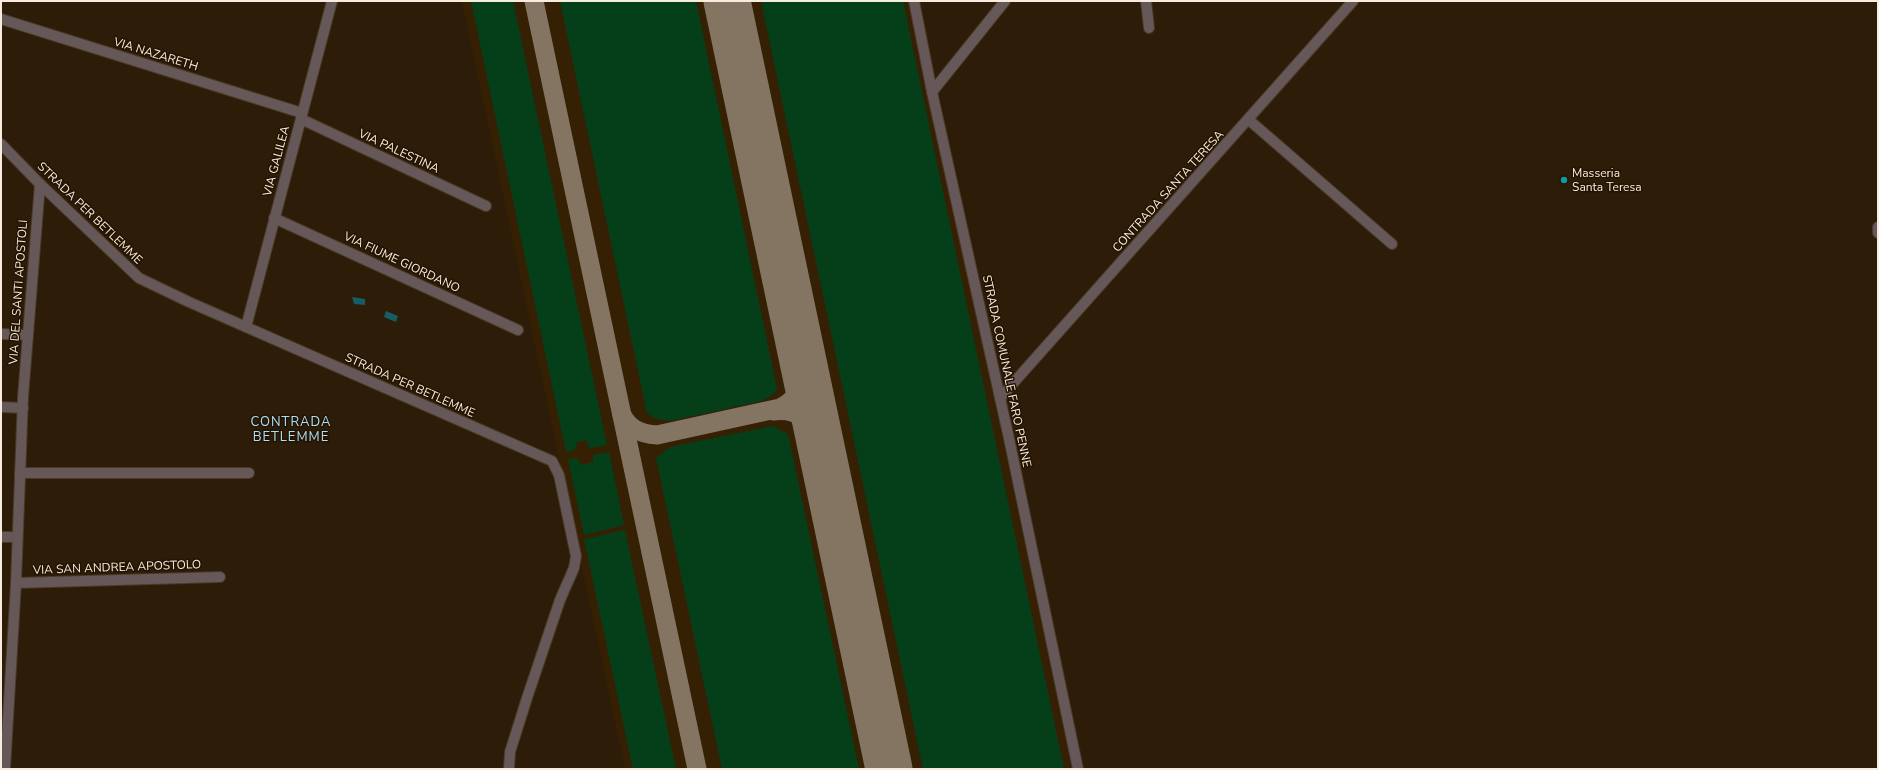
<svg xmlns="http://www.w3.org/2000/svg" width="1879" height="770" viewBox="0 0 1879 770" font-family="'Nunito Sans',sans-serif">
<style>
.built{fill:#362004}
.green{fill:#053f1a}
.water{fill:#165e65}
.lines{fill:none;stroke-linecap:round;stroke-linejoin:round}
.taxiway{stroke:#847563;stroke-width:19}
.runway{stroke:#847563;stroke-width:47}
.minor-casing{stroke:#493925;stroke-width:12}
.minor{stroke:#665759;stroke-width:10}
.culture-dot{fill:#0f9aa8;stroke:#231301;stroke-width:1.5}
.labels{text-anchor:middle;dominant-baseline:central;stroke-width:3;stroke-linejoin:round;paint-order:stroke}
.street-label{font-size:12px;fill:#f8ecdf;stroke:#231301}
.poi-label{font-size:12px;fill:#f8ecdf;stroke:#231301;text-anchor:start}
.neighbourhood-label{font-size:13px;letter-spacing:1px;fill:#ade0f6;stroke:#231301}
</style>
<rect width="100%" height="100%" fill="#2d1c07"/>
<!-- built -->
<polygon class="built" points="462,1 910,1 1072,769 625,769"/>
<!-- green -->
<g class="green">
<polygon points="471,1 513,1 607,445 591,448 588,446 587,440 577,442 576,449 566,452"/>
<polygon points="560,1 696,1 777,389 771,396 762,401 670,421 654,418 647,413"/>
<polygon points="761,1 903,1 1064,769 923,769"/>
<polygon points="772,426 788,434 859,769 722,769 656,458 670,447"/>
<polygon points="609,452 624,525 584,535 568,459 577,458 581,465 593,462 593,455"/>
<polygon points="625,530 676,769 633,769 584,539"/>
</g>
<!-- water -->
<g class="water">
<polygon points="352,297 365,299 365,305 354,304"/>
<polygon points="386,311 398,316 396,322 384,317"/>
</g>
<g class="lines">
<!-- taxiway -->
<g class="taxiway">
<polyline points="534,1 697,769"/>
<path d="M773,411C804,407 811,426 822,450"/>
<path d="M622,415C629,429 641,434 657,435L780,408C803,397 803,379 802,356"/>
</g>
<!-- runway -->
<polyline class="runway" points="727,1 889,769"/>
<!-- minor casing -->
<g class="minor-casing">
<g id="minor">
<polyline points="914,1 932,92 1008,434 1078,769"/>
<polyline points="1146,1 1149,28"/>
<polyline points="1,19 302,113"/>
<polyline points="932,92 1005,1"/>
<polyline points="301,119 486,206"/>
<polyline points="1249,120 1392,244"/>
<polyline points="1,144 40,184 139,278 189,302 552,461 559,475 576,556 574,568 560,600 527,698 510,752 509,769"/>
<polyline points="274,218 518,330"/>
<polyline points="1878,227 1878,233"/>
<polyline points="246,327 332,1"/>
<polyline points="1,334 28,335"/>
<polyline points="1000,398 1353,1"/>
<polyline points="1,407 23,408"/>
<polyline points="20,473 249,473"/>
<polyline points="1,537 16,537"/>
<polyline points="16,583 220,577"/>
<polyline points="5,769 16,583 23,397 40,184"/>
</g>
</g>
<!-- minor -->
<use href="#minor" class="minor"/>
</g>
<!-- markers -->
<circle class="culture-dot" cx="1564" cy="180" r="4"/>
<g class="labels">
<!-- street labels -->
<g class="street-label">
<text transform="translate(156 54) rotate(17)">VIA NAZARETH</text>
<text transform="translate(399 151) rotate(25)">VIA PALESTINA</text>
<text transform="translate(276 161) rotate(-75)">VIA GALILEA</text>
<text transform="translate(1168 191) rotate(-48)">CONTRADA SANTA TERESA</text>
<text transform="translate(90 213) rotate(44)">STRADA PER BETLEMME</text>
<text transform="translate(402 262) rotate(25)">VIA FIUME GIORDANO</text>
<text transform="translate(18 292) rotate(-86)">VIA DEL SANTI APOSTOLI</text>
<text transform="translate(1007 371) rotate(78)">STRADA COMUNALE FARO PENNE</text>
<text transform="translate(410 385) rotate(24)">STRADA PER BETLEMME</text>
<text transform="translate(117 567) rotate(-2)">VIA SAN ANDREA APOSTOLO</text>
</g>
<!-- poi labels -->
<g class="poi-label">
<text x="1572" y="173">Masseria<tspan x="1572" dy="14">Santa Teresa</tspan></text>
</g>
<!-- neighbourhood labels -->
<g class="neighbourhood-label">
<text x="291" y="422">CONTRADA<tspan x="291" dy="15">BETLEMME</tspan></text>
</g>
</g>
<!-- border -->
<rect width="1879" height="770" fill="none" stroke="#f8ecdf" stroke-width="4"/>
</svg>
